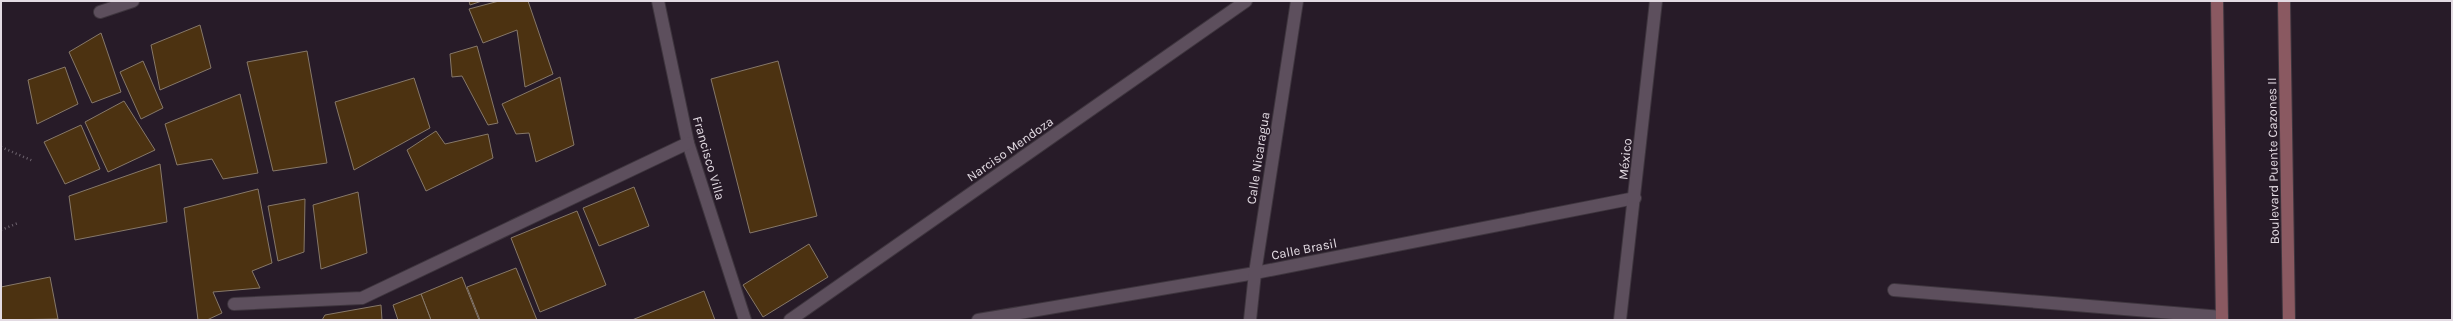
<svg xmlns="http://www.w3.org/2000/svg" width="2453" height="321" viewBox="0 0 2453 321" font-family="Karla,sans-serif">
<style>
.building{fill:#4c3211;stroke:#867869}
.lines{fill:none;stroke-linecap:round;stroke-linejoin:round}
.minor-casing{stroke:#3e353e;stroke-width:14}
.secondary-casing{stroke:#3e353e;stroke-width:14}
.path{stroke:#6e646f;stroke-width:2.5;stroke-dasharray:1 3;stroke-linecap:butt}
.minor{stroke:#5d4f5d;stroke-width:12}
.secondary{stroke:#8a5961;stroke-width:12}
.labels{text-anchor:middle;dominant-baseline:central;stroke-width:3;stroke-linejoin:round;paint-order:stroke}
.street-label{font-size:13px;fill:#e3dbe3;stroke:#271b28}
</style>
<rect width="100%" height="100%" fill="#271b28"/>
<!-- building -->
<g class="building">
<polygon points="469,1 482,1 470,5"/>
<polygon points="499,1 528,1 553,74 525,87 517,30 483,43 469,9"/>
<polygon points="200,25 211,68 160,90 151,45"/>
<polygon points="101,33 121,92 92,103 69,52"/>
<polygon points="477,46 498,123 488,125 462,76 452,77 450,54"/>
<polygon points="307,51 327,163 273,171 247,62"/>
<polygon points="143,61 163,108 141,119 120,72"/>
<polygon points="778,61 817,216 750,233 711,79"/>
<polygon points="65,67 78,104 37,124 28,80"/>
<polygon points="560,77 574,145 536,162 529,133 516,134 502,104"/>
<polygon points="414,78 430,128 354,170 335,102"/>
<polygon points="240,94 258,173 223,179 212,159 177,165 165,124"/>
<polygon points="124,101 155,150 108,172 85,122"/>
<polygon points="81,125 100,169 65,184 44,142"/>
<polygon points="436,131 445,144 488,134 493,158 426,191 407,150"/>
<polygon points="160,164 167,222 75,240 69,196"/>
<polygon points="634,187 649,226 599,246 583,208"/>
<polygon points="258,189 272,263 252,271 260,288 213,292 222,313 207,320 198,320 184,208"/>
<polygon points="358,192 367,253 321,269 313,205"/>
<polygon points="305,199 304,252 278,261 268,206"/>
<polygon points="577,211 606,285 540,312 511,238"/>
<polygon points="809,244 828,277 763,317 743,285"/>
<polygon points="516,268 537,320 480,320 467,287"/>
<polygon points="50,277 58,319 1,320 1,287"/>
<polygon points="462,277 479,320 431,320 421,294"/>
<polygon points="704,291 715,320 632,320"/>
<polygon points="421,294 431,320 398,320 393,305"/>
<polygon points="381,305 382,320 322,320 325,315"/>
</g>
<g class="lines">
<!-- minor casing -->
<g class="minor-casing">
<g id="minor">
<polyline points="658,1 688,143 745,320"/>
<polyline points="100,12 133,1"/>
<polyline points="1894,290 2222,317"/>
<polyline points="234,304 362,298 688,143"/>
<polyline points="790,320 1246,1"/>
<polyline points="978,320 1255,273 1635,198"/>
<polyline points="1250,320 1255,273 1297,1"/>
<polyline points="1620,320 1656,1"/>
</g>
</g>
<!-- secondary casing -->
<g class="secondary-casing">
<g id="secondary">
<polyline points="2217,1 2222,320"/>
<polyline points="2284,1 2289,320"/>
</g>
</g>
<!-- path -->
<g class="path">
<polyline points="1,147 33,161"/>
<polyline points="1,230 18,223"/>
</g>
<!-- minor -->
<use href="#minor" class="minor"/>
<!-- secondary -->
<use href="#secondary" class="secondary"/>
</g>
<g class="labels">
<!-- street labels -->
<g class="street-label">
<text transform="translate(1010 149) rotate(-35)">Narciso Mendoza</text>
<text transform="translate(709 158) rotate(74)">Francisco Villa</text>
<text transform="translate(1258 158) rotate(-81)">Calle Nicaragua</text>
<text transform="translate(1625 159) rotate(-84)">México</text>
<text transform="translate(2273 161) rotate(-91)">Boulevard Puente Cazones II</text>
<text transform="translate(1304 249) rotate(-11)">Calle Brasil</text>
</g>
</g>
<!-- border -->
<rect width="2453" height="321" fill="none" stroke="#e3dbe3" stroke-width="4"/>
</svg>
